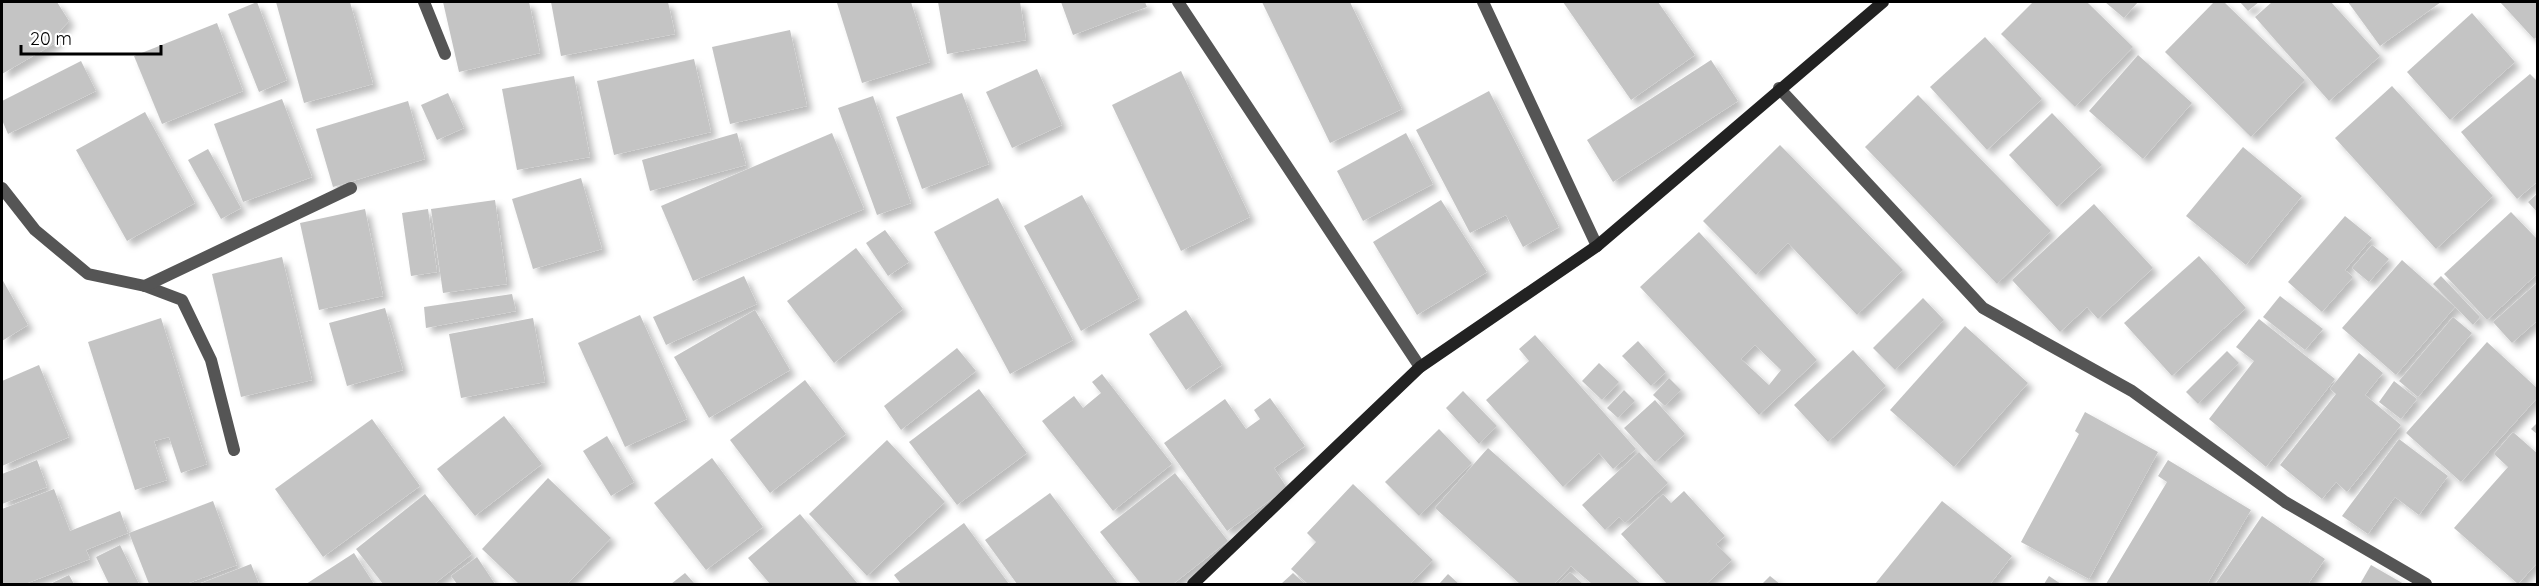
<svg xmlns="http://www.w3.org/2000/svg" width="2539" height="586" viewBox="0 0 2539 586" font-family="Quicksand,sans-serif">
<style>
.building{fill:#c4c4c4;fill-rule:evenodd;filter:url(#shadow)}
.lines{fill:none;stroke-linecap:round;stroke-linejoin:round}
.street{stroke:#555;stroke-width:12}
.secondary{stroke:#222;stroke-width:12}
</style>
<defs>
<filter id="shadow"><feDropShadow dx="5.5" dy="5.5" stdDeviation="3" flood-color="#0004"/></filter>
</defs>
<rect width="100%" height="100%" fill="#fff"/>
<!-- building -->
<g class="building">
<polygon points="2,2 57,2 69,21 57,34 57,42 2,74"/>
<polygon points="257,2 287,80 259,92 228,14"/>
<polygon points="276,2 350,2 373,84 304,103"/>
<polygon points="443,2 529,2 540,53 459,72"/>
<polygon points="551,2 668,2 675,34 561,56"/>
<polygon points="841,2 911,2 930,62 862,83 837,3"/>
<polygon points="938,2 1020,2 1026,40 947,54"/>
<polygon points="1061,2 1145,2 1147,7 1073,35"/>
<polygon points="1262,2 1350,2 1402,109 1330,143"/>
<polygon points="1563,2 1658,2 1695,55 1631,100"/>
<polygon points="2033,2 2087,2 2133,47 2075,107 2001,34"/>
<polygon points="2105,2 2138,2 2124,18"/>
<polygon points="2214,2 2224,2 2305,80 2251,137 2165,52"/>
<polygon points="2240,2 2259,2 2248,11"/>
<polygon points="2272,2 2331,2 2380,56 2329,101 2255,17"/>
<polygon points="2348,2 2441,2 2380,46"/>
<polygon points="2500,2 2538,2 2538,36 2534,39"/>
<polygon points="2472,13 2515,62 2450,120 2407,72"/>
<polygon points="217,23 243,91 162,124 134,56"/>
<polygon points="790,30 807,106 730,124 712,47"/>
<polygon points="1985,37 2042,99 1987,150 1930,87"/>
<polygon points="2138,55 2192,103 2143,159 2089,111"/>
<polygon points="694,59 711,132 614,155 597,81"/>
<polygon points="1711,60 1738,101 1613,182 1587,140"/>
<polygon points="81,61 96,91 8,134 2,120 2,101"/>
<polygon points="1037,69 1062,125 1012,148 986,92"/>
<polygon points="1181,71 1250,217 1181,251 1112,105"/>
<polygon points="2530,74 2538,82 2538,181 2517,199 2461,132"/>
<polygon points="574,76 590,157 517,170 502,89"/>
<polygon points="2392,86 2493,196 2436,249 2335,138"/>
<polygon points="1489,91 1559,227 1523,247 1506,215 1470,233 1416,130"/>
<polygon points="448,93 464,128 437,140 421,105"/>
<polygon points="962,93 989,164 922,189 896,117"/>
<polygon points="1918,95 2051,231 1997,284 1865,147"/>
<polygon points="873,96 911,203 877,215 838,108"/>
<polygon points="282,99 312,177 243,202 214,124"/>
<polygon points="408,101 425,159 333,187 316,129"/>
<polygon points="145,112 195,203 127,241 76,150"/>
<polygon points="2052,113 2102,165 2057,207 2009,155"/>
<polygon points="737,133 746,165 650,191 642,160"/>
<polygon points="832,133 864,209 693,281 661,206"/>
<polygon points="1406,133 1433,184 1363,221 1337,171"/>
<polygon points="1780,145 1903,270 1857,315 1788,243 1756,275 1703,221"/>
<polygon points="2243,147 2302,196 2246,265 2186,216"/>
<polygon points="208,149 241,208 221,219 188,160"/>
<polygon points="581,178 602,249 533,269 512,199"/>
<polygon points="2538,193 2538,213 2528,202"/>
<polygon points="1082,195 1139,298 1081,331 1024,226"/>
<polygon points="998,198 1073,340 1010,374 934,232"/>
<polygon points="495,200 507,284 443,293 431,209"/>
<polygon points="1441,200 1487,272 1417,315 1373,242"/>
<polygon points="2094,204 2153,268 2098,319 2087,307 2060,332 2012,280"/>
<polygon points="365,209 383,296 319,310 300,223"/>
<polygon points="428,209 437,272 411,276 402,213"/>
<polygon points="2511,212 2538,240 2538,273 2487,320 2444,274"/>
<polygon points="2345,216 2372,238 2345,270 2353,277 2322,312 2288,282"/>
<polygon points="885,230 909,262 888,276 866,243"/>
<path d="M1699,232L1817,360L1759,415L1640,287ZM1755,345L1781,370L1769,385L1741,359Z"/>
<polygon points="2372,245 2389,259 2369,282 2352,268"/>
<polygon points="856,248 903,309 834,363 787,301"/>
<polygon points="2199,256 2246,308 2172,376 2124,323"/>
<polygon points="282,257 312,380 241,397 212,274"/>
<polygon points="2402,260 2455,307 2396,375 2342,328"/>
<polygon points="744,276 757,304 666,345 653,317"/>
<polygon points="2441,276 2480,317 2473,325 2433,284"/>
<polygon points="2,279 28,325 2,341"/>
<polygon points="2538,282 2538,320 2512,343 2493,322"/>
<polygon points="512,294 516,311 426,328 424,307"/>
<polygon points="2280,296 2323,329 2305,350 2263,317"/>
<polygon points="1923,298 1944,320 1895,370 1873,348"/>
<polygon points="385,308 403,370 347,386 329,323"/>
<polygon points="755,310 790,370 709,418 674,357"/>
<polygon points="1186,310 1222,365 1186,390 1149,334"/>
<polygon points="640,315 687,419 625,447 578,343"/>
<polygon points="2453,317 2472,333 2418,397 2399,381"/>
<polygon points="161,318 207,464 181,473 169,437 154,441 167,480 135,490 88,342"/>
<polygon points="533,318 545,382 461,398 449,334"/>
<polygon points="2259,319 2335,379 2266,467 2209,419 2254,361 2236,347"/>
<polygon points="1965,326 2028,383 1954,467 1890,410"/>
<polygon points="1535,335 1636,449 1613,469 1599,453 1563,487 1486,400 1529,361 1519,349"/>
<polygon points="1638,341 1666,372 1651,386 1622,356"/>
<polygon points="2487,342 2538,389 2538,397 2461,482 2406,433"/>
<polygon points="957,348 976,371 901,430 884,406"/>
<polygon points="1853,350 1886,386 1828,442 1794,405"/>
<polygon points="2227,351 2239,363 2198,404 2186,392"/>
<polygon points="2359,353 2383,373 2365,395 2401,425 2347,492 2336,482 2322,499 2280,465 2336,394 2330,389"/>
<polygon points="1599,363 1619,382 1602,400 1582,381"/>
<polygon points="39,365 69,437 2,466 2,381"/>
<polygon points="1102,374 1172,464 1113,511 1042,421 1074,396 1083,408 1101,393 1092,382"/>
<polygon points="1669,378 1681,390 1665,406 1653,395"/>
<polygon points="805,380 846,434 770,493 730,440"/>
<polygon points="2394,381 2417,399 2401,419 2379,402"/>
<polygon points="979,389 1027,453 957,505 909,442"/>
<polygon points="1624,390 1635,401 1618,418 1607,408"/>
<polygon points="1463,391 1497,426 1479,444 1446,408"/>
<polygon points="1270,398 1305,446 1274,468 1287,488 1227,531 1164,443 1225,399 1246,429 1260,419 1254,410"/>
<polygon points="1655,400 1685,434 1655,462 1624,428"/>
<polygon points="2085,412 2158,452 2089,579 2021,542 2079,434 2075,431"/>
<polygon points="504,416 542,464 475,516 437,469"/>
<polygon points="372,419 420,486 323,557 275,489"/>
<polygon points="2538,422 2538,435 2531,429"/>
<polygon points="1439,429 1472,463 1419,516 1385,482"/>
<polygon points="2513,432 2538,454 2538,562 2518,584 2454,528 2508,467 2494,454"/>
<polygon points="607,436 634,482 611,496 583,451"/>
<polygon points="2399,439 2448,476 2419,515 2395,497 2368,534 2342,516"/>
<polygon points="887,440 945,502 867,576 809,514"/>
<polygon points="1488,448 1641,584 1592,584 1571,566 1554,584 1520,584 1435,508"/>
<polygon points="1639,452 1668,483 1625,523 1619,517 1605,530 1582,505"/>
<polygon points="712,458 763,527 706,570 654,503"/>
<polygon points="37,460 47,487 2,504 2,474"/>
<polygon points="2168,460 2251,510 2207,584 2106,584 2167,482 2158,476"/>
<polygon points="1175,473 1228,541 1173,584 1141,584 1100,532"/>
<polygon points="548,478 611,538 567,584 519,584 482,549"/>
<polygon points="1353,484 1433,560 1410,584 1308,584 1291,569 1316,542 1307,533"/>
<polygon points="54,489 70,531 120,511 128,533 86,550 90,559 25,584 2,584 2,509"/>
<polygon points="1684,491 1725,536 1716,544 1732,560 1706,584 1667,584 1621,534 1663,494 1671,503"/>
<polygon points="1050,493 1118,584 1017,584 985,540"/>
<polygon points="425,494 472,554 434,584 383,584 356,549"/>
<polygon points="213,501 237,565 186,584 149,584 129,533"/>
<polygon points="1942,501 2012,556 1990,584 1875,584"/>
<polygon points="800,514 858,584 770,584 748,558"/>
<polygon points="2262,516 2325,559 2308,584 2216,583"/>
<polygon points="964,523 1009,584 901,584 894,575"/>
<polygon points="120,545 139,584 109,584 96,557"/>
<polygon points="354,553 374,584 306,584"/>
<polygon points="477,557 495,584 457,584 451,576"/>
<polygon points="251,564 259,584 199,584"/>
<polygon points="2371,565 2404,584 2360,584"/>
<polygon points="1570,572 1583,584 1558,584"/>
<polygon points="685,573 695,584 671,584"/>
<polygon points="1293,573 1305,584 1281,584"/>
<polygon points="1448,574 1459,584 1439,584"/>
<polygon points="69,575 74,584 50,584"/>
<polygon points="1770,576 1780,584 1762,584"/>
<polygon points="2049,576 2061,584 2044,584"/>
</g>
<g class="lines">
<!-- street -->
<g class="street">
<polyline points="424,2 445,54"/>
<polyline points="1178,2 1420,367"/>
<polyline points="1483,2 1597,246"/>
<polyline points="1779,88 1983,308 2132,391 2285,502 2426,584"/>
<polyline points="2,188 35,230 88,274 145,286 182,300 211,360 234,450"/>
<polyline points="145,286 351,188"/>
</g>
<!-- secondary -->
<polyline class="secondary" points="1193,584 1420,367 1597,246 1883,2"/>
</g>
<!-- border -->
<rect width="2539" height="586" fill="none" stroke="#000000" stroke-width="6"/>
<!-- scale -->
<path d="M21 45v9h140v-9" fill="none" stroke="#000000" stroke-width="3"/>
<text x="30" y="45" font-size="18" fill="#000000" stroke="#ffffff" stroke-width="4.5" paint-order="stroke">20 m</text>
</svg>
